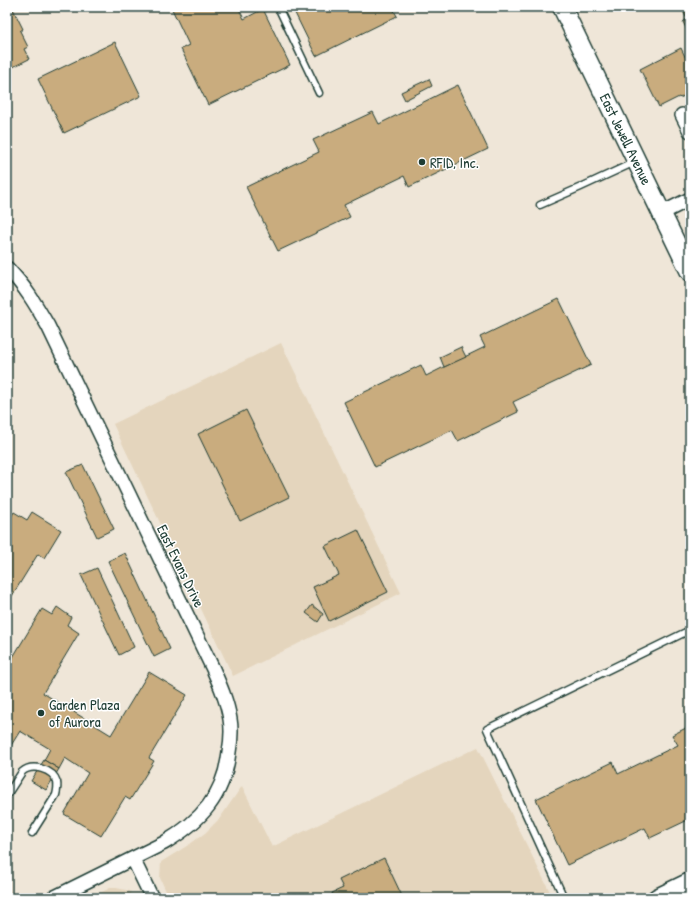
<svg xmlns="http://www.w3.org/2000/svg" width="697" height="905" viewBox="0 0 697 905" font-family="'Patrick Hand',sans-serif">
<style>
.built{fill:#e4d5bd}
.building{fill:#c9ac7e;stroke:#1f3d34}
.lines{fill:none;stroke-linecap:round;stroke-linejoin:round}
.lane-casing{stroke:#1f3d34;stroke-width:9}
.street-casing{stroke:#1f3d34;stroke-width:16}
.secondary-casing{stroke:#1f3d34;stroke-width:21}
.lane{stroke:#fff;stroke-width:6}
.street{stroke:#fff;stroke-width:13}
.secondary{stroke:#fff;stroke-width:18}
.poi-dot{fill:#1f3d34;stroke:#fff;stroke-width:1.5}
.labels{text-anchor:middle;dominant-baseline:central;stroke-width:3;stroke-linejoin:round;paint-order:stroke}
.street-label{font-size:15px;fill:#1f3d34;stroke:#fff}
.poi-label{font-size:15px;fill:#1f3d34;stroke:#fff;text-anchor:start}
</style>
<rect width="100%" height="100%" fill="#efe6d8"/>
<filter id="ink" filterUnits="userSpaceOnUse"><feTurbulence type="fractalNoise" baseFrequency=".025" numOctaves="2"/><feDisplacementMap in="SourceGraphic" scale="8" xChannelSelector="R" yChannelSelector="G"/><feConvolveMatrix kernelMatrix="1 2 1 2 8 2 1 2 1" color-interpolation-filters="sRGB"/></filter>
<g filter="url(#ink)">
<!-- built -->
<g class="built">
<polygon points="281,343 401,593 233,676 113,424"/>
<polygon points="478,747 553,898 169,898 160,878 161,862 190,844 205,833 220,818 242,786 272,847"/>
<polygon points="112,887 130,891 133,898 90,898"/>
</g>
<!-- building -->
<g class="building">
<polygon points="7,7 9,8 12,7 23,29 20,31 28,47 24,49 29,59 7,70"/>
<polygon points="171,7 238,7 244,19 263,9 290,65 208,105 181,49 189,45"/>
<polygon points="292,7 392,7 397,16 316,56"/>
<polygon points="681,7 690,7 690,31 688,32 683,22 687,19"/>
<polygon points="115,42 141,96 64,133 38,79"/>
<polygon points="681,48 690,67 690,93 680,98 679,97 659,107 640,69"/>
<polygon points="429,79 432,86 405,100 401,92"/>
<polygon points="458,85 488,149 409,187 404,176 344,205 350,217 278,251 246,187 319,152 313,140 373,112 379,124"/>
<polygon points="559,299 591,365 513,402 518,412 458,441 452,430 375,467 344,402 421,365 426,376 444,367 485,347 480,337"/>
<polygon points="461,347 466,357 444,367 440,357"/>
<polygon points="246,410 289,497 240,521 198,434"/>
<polygon points="83,465 114,529 97,537 66,472"/>
<polygon points="14,512 27,520 32,512 61,530 44,558 38,554 7,604 7,523"/>
<polygon points="358,530 388,592 329,621 313,587 339,575 325,546"/>
<polygon points="125,553 170,649 154,657 108,561"/>
<polygon points="97,568 134,647 119,655 81,575"/>
<polygon points="312,605 323,614 318,622 306,613"/>
<polygon points="57,607 71,617 67,625 79,633 43,693 111,735 149,672 187,695 149,758 154,761 130,800 125,797 101,836 64,814 88,773 65,758 59,769 44,760 50,749 20,731 7,752 7,667 42,609 52,615"/>
<polygon points="690,726 690,819 650,838 645,828 567,865 536,799 613,762 618,774 678,745 672,735"/>
<polygon points="44,760 59,769 46,790 31,781"/>
<polygon points="384,858 402,896 401,898 334,898 332,893 343,888 339,880"/>
</g>
<g class="lines">
<!-- lane casing -->
<g class="lane-casing">
<g id="lane">
<polyline points="278,7 319,93"/>
<polyline points="540,205 581,187 635,162"/>
<path d="M7,795L22,772C32,763 53,769 57,782C58,787 57,791 56,795L32,833"/>
<polyline points="564,898 487,729 690,630"/>
</g>
</g>
<!-- street casing -->
<g class="street-casing">
<g id="street">
<polyline points="682,115 690,131"/>
<polyline points="662,213 690,199"/>
<path d="M7,268C25,286 36,305 48,326L213,669C220,685 227,701 230,719C232,730 231,741 229,752C224,796 201,821 164,843L53,898"/>
<polyline points="133,859 152,898"/>
</g>
</g>
<!-- secondary casing -->
<g class="secondary-casing">
<g id="secondary">
<polyline points="562,7 690,272"/>
<polyline points="657,898 690,882"/>
</g>
</g>
<!-- lane -->
<use href="#lane" class="lane"/>
<!-- street -->
<use href="#street" class="street"/>
<!-- secondary -->
<use href="#secondary" class="secondary"/>
</g>
</g>
<!-- markers -->
<g class="poi-dot">
<circle cx="422" cy="162" r="4"/>
<circle cx="41" cy="713" r="4"/>
</g>
<g class="labels">
<!-- street labels -->
<g class="street-label">
<text transform="translate(626 139) rotate(64)">East Jewell Avenue</text>
<text transform="translate(181 566) rotate(64)">East Evans Drive</text>
</g>
<!-- poi labels -->
<g class="poi-label">
<text x="430" y="162">RFID, Inc.</text>
<text x="49" y="704">Garden Plaza<tspan x="49" dy="17">of Aurora</tspan></text>
</g>
</g>
<!-- margin -->
<rect width="697" height="905" fill="none" stroke="#fff" stroke-width="24"/>
<rect x="12" y="12" width="673" height="881" fill="none" stroke="#1f3d34" stroke-width="1.5" filter="url(#ink)"/>
</svg>
